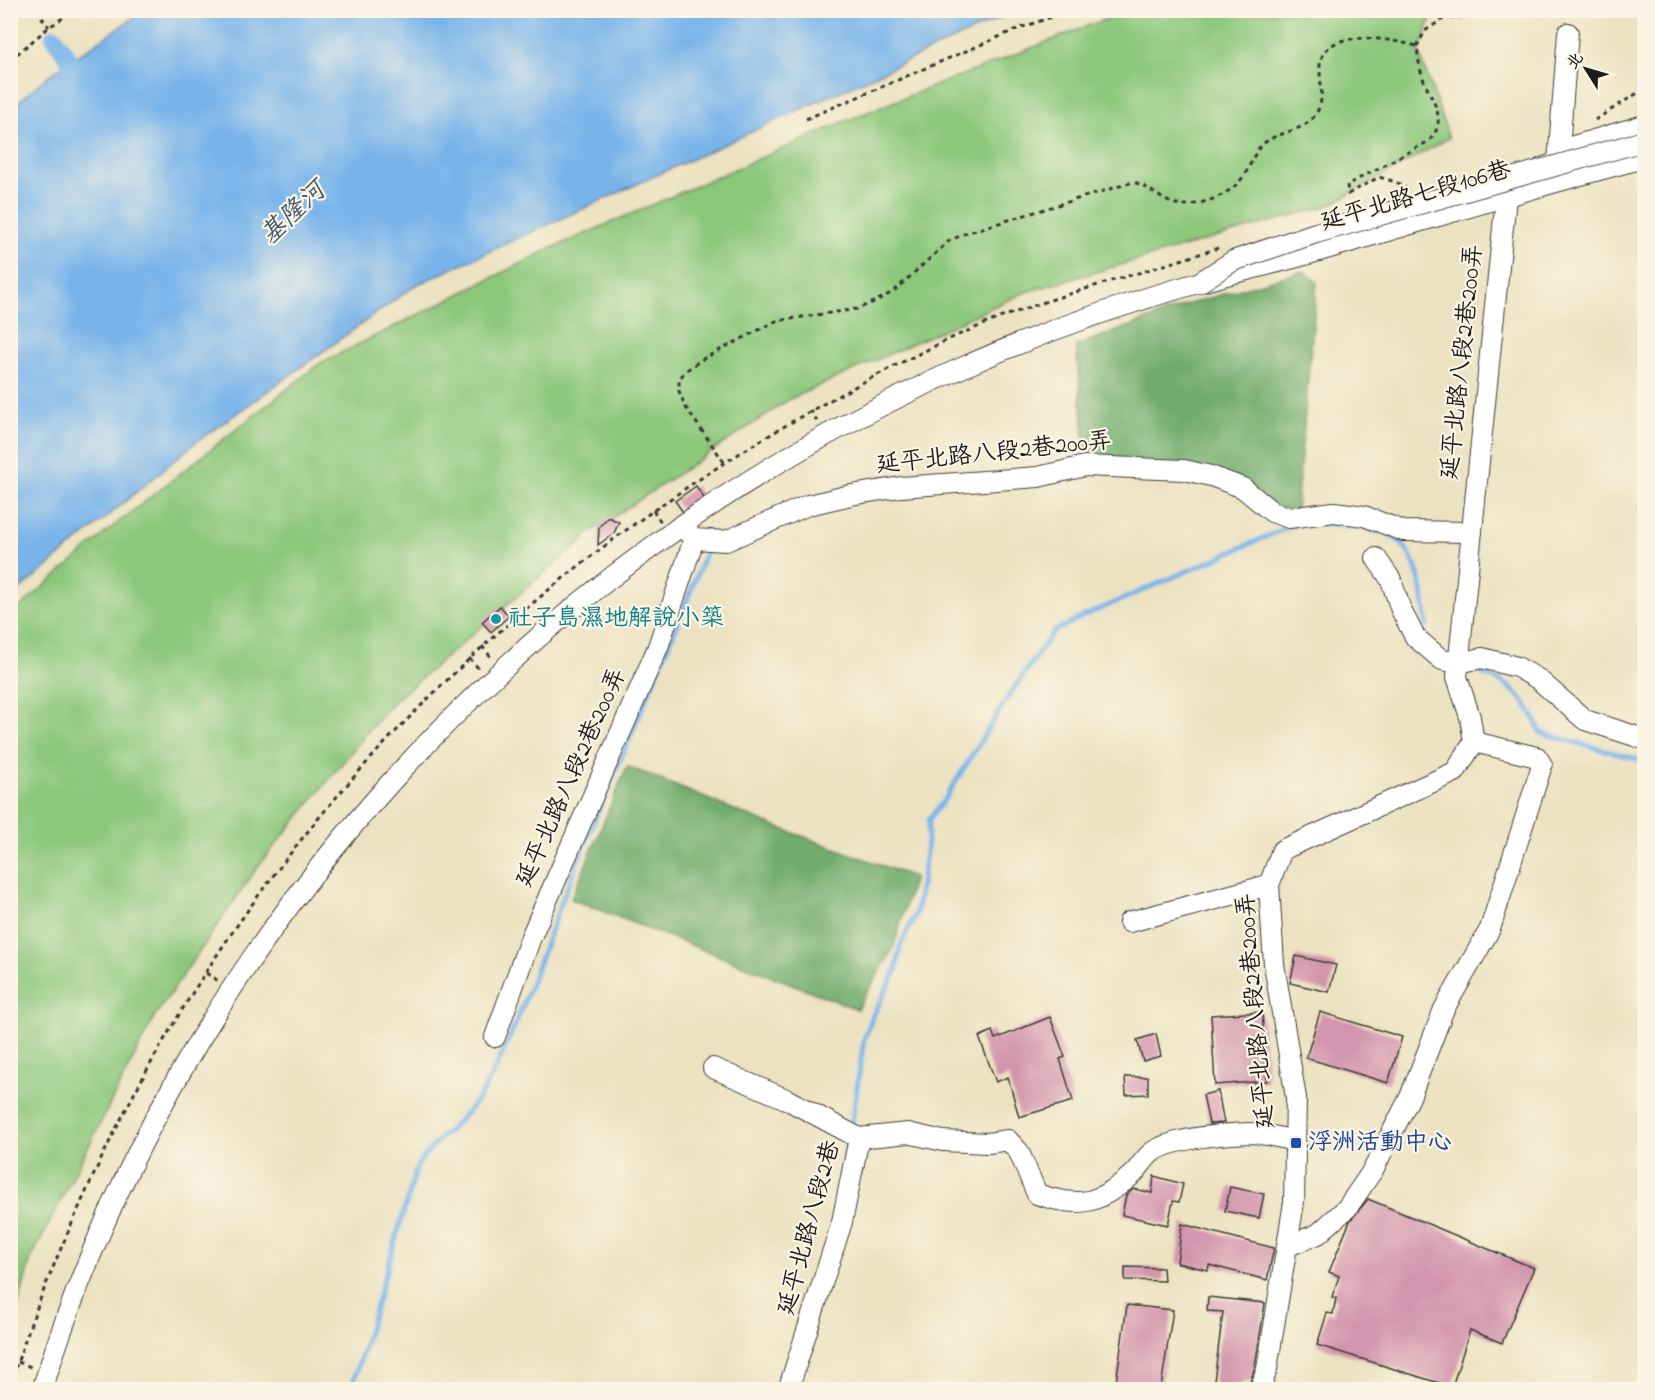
<svg xmlns="http://www.w3.org/2000/svg" width="1655" height="1400" viewBox="0 0 1655 1400" font-family="'Indie Flower','LXGW WenKai TC',sans-serif">
<style>
.green{fill:#8cc77c;stroke:#54724c;stroke-width:1.5}
.forest{fill:#71ac6c;stroke:#466444;stroke-width:1.5}
.water{fill:#78b4ea;stroke:#4a6883;stroke-width:1.5}
.lines{fill:none;stroke-linecap:round;stroke-linejoin:round}
.stream{stroke:#78b4ea;stroke-width:5}
.canal{stroke:#78b4ea;stroke-width:18}
.building{fill:#d395ad}
.minor-casing{stroke:#3b3a35;stroke-width:22}
.path{stroke:#3b3a35;stroke-width:3;stroke-dasharray:4.5 4.5;stroke-linecap:butt}
.minor{stroke:#fff;stroke-width:20}
.minor-bridge-casing{stroke:#3b3a35;stroke-width:22;stroke-linecap:butt}
.minor-bridge{stroke:#fff;stroke-width:20}
.culture-dot{fill:#0f9aa8;stroke:#fcf5e5;stroke-width:2}
.transit-dot{fill:#1a4fb4;stroke:#fcf5e5;stroke-width:2}
.labels{text-anchor:middle;dominant-baseline:central;stroke-width:4.5;stroke-linejoin:round;paint-order:stroke}
.street-label{font-size:24px;fill:#1c1c1c;stroke:#fcf5e5}
.culture-label{font-size:24px;fill:#0d838f;stroke:#fcf5e5;text-anchor:start}
.transit-label{font-size:24px;fill:#164399;stroke:#fcf5e5;text-anchor:start}
.water-label{font-size:26px;font-style:italic;fill:#41596e;stroke:#fcf5e5}
</style>
<rect width="100%" height="100%" fill="#fcf5e5"/>
<filter id="ink" filterUnits="userSpaceOnUse"><feTurbulence type="fractalNoise" baseFrequency=".0167" numOctaves="2"/><feDisplacementMap in="SourceGraphic" scale="12" xChannelSelector="R" yChannelSelector="G"/><feConvolveMatrix kernelMatrix="1 2 1 2 8 2 1 2 1" color-interpolation-filters="sRGB"/></filter>
<filter id="wash" filterUnits="userSpaceOnUse"><feTurbulence type="fractalNoise" baseFrequency=".008" numOctaves="4" result="noise"/><feDisplacementMap in="SourceGraphic" scale="24" xChannelSelector="R" yChannelSelector="G"/><feGaussianBlur stdDeviation="1.35" result="paint"/><feColorMatrix in="noise" values="0 0 0 0 0 0 0 0 0 0 0 0 0 0 0 0 0 1.4 0 .05"/><feComposite in="paint" operator="in"/></filter>
<g filter="url(#wash)">
<rect width="100%" height="100%" fill="#ece2c1"/>
<!-- green -->
<polygon class="green" points="1138,11 1434,11 1419,52 1449,138 1330,205 1026,292 790,399 594,530 389,706 259,865 155,1016 31,1259 11,1329 11,615 110,529 319,364 550,249 860,115 1108,18"/>
<!-- forest -->
<g class="forest">
<polygon points="1303,271 1317,282 1296,510 1270,507 1243,479 1086,457 1076,346 1189,304"/>
<polygon points="627,766 766,823 914,877 893,949 857,1009 571,899"/>
</g>
<!-- water -->
<polygon class="water" points="143,11 143,10 1016,11 416,285 195,443 11,597 11,108 48,76"/>
<g class="lines">
<!-- stream -->
<g class="stream">
<polyline points="1320,523 1361,526 1379,532"/>
<path d="M1390,535C1420,551 1423,595 1427,625"/>
<path d="M1481,673C1514,684 1528,702 1541,733L1644,761"/>
<polyline points="851,1128 864,1040 873,1015 896,971 900,946 916,913 926,854 929,819 943,802 1008,697 1053,632 1084,616 1293,525"/>
<polyline points="843,1169 849,1137"/>
<path d="M351,1390L417,1167C433,1139 464,1122 482,1093C518,1032 542,949 569,883C613,772 664,664 706,551"/>
</g>
<!-- canal -->
<polyline class="canal" points="54,37 83,81"/>
</g>
<g id="blocks">
<!-- building -->
<g class="building">
<polygon points="696,486 704,498 683,512 675,501"/>
<polygon points="608,517 619,522 614,533 598,545 599,527"/>
<polygon points="500,606 509,616 491,632 482,622"/>
<polygon points="1296,956 1336,965 1329,992 1290,983"/>
<polygon points="1262,1012 1267,1081 1215,1085 1211,1015"/>
<polygon points="1320,1012 1402,1037 1388,1083 1306,1058"/>
<polygon points="1050,1017 1065,1057 1060,1059 1073,1101 1019,1117 1008,1077 996,1082 979,1037 992,1031 995,1039"/>
<polygon points="1156,1034 1161,1056 1143,1061 1137,1040"/>
<polygon points="1125,1077 1148,1077 1148,1094 1126,1095"/>
<polygon points="1218,1091 1224,1123 1209,1124 1203,1095"/>
<polygon points="1154,1176 1183,1184 1179,1202 1173,1201 1168,1225 1122,1215 1126,1195 1134,1189 1152,1193"/>
<polygon points="1230,1187 1264,1194 1259,1218 1225,1211"/>
<polygon points="1368,1199 1534,1268 1502,1343 1470,1330 1452,1387 1317,1345 1327,1313 1333,1314 1336,1298 1332,1297 1339,1276 1329,1272 1350,1221"/>
<polygon points="1182,1224 1274,1248 1267,1280 1209,1265 1208,1270 1177,1263"/>
<polygon points="1125,1267 1163,1268 1164,1281 1125,1280"/>
<polygon points="1208,1297 1265,1303 1255,1366 1250,1383 1242,1381 1241,1389 1213,1389 1223,1312 1207,1311"/>
<polygon points="1127,1305 1173,1310 1161,1387 1115,1389"/>
</g>
</g>
</g>
<g filter="url(#ink)">
<use href="#blocks" fill-opacity="0" stroke="#3b3a35" stroke-width="1.5"/>
<g class="lines">
<!-- minor casing -->
<g class="minor-casing">
<g id="minor">
<polyline points="1560,150 1644,125"/>
<polyline points="1542,168 1558,162 1568,33"/>
<polyline points="681,525 694,539 726,541 808,505 851,495 901,487 1038,477 1085,466 1184,470 1211,476 1243,488 1272,512 1289,518 1334,512 1364,516 1403,531 1472,532"/>
<polyline points="1376,558 1391,580 1401,610 1415,637 1442,660 1458,663 1482,658 1517,667 1538,679 1585,720 1644,739"/>
<polyline points="1129,922 1269,885"/>
<polyline points="495,1037 531,937 658,647 694,539"/>
<polyline points="713,1068 786,1099 859,1138"/>
<path d="M859,1138L908,1133L943,1141L988,1143L1008,1140L1019,1152L1037,1194C1080,1209 1099,1204 1133,1174C1139,1168 1144,1159 1151,1153C1171,1138 1224,1134 1249,1133C1264,1133 1281,1138 1295,1141"/>
<polyline points="1288,1246 1318,1234 1347,1208 1373,1170 1410,1097 1444,1009 1490,929 1542,765 1537,757 1474,742"/>
<path d="M42,1390C182,938 528,560 959,369C1037,334 1119,305 1201,282C1235,272 1270,265 1305,255C1418,223 1531,187 1644,158"/>
<polyline points="788,1390 842,1222 859,1138"/>
<polyline points="1260,1390 1267,1369 1294,1202 1296,1098 1274,964 1269,885 1282,850 1455,772 1474,742 1470,717 1457,677 1506,198"/>
</g>
</g>
<!-- path -->
<g class="path">
<polyline points="36,10 49,27"/>
<polyline points="10,60 49,27 75,10"/>
<polyline points="806,119 1020,28 1072,10"/>
<polyline points="1595,120 1644,89"/>
<path d="M1408,190L1396,182L1379,177L1348,194L1347,185L1429,141C1450,118 1430,100 1422,75C1419,66 1418,55 1417,46L1425,31L1443,19L1518,10"/>
<polyline points="810,410 817,421"/>
<path d="M724,462L686,408L679,391V381L684,372L701,360L776,321L857,309L874,302L893,292L949,241L966,233L1133,182C1151,186 1162,204 1182,205C1205,205 1233,194 1245,174C1252,163 1254,151 1264,143C1282,129 1307,133 1318,110C1325,96 1319,80 1320,65C1324,25 1392,40 1417,46"/>
<polyline points="653,510 661,522"/>
<polyline points="482,646 491,657"/>
<polyline points="469,658 480,670"/>
<polyline points="206,973 220,982"/>
<polyline points="18,1362 31,1367"/>
<path d="M10,1386C31,1316 60,1249 90,1183C266,800 562,525 939,344C1028,301 1125,279 1218,248"/>
</g>
<!-- minor -->
<use href="#minor" class="minor"/>
<!-- minor-bridge casing -->
<g class="minor-bridge-casing">
<polyline id="minor-bridge" points="1200,282 1233,261 1316,233 1644,141"/>
</g>
<!-- minor-bridge -->
<use href="#minor-bridge" class="minor-bridge"/>
</g>
</g>
<!-- markers -->
<circle class="culture-dot" cx="496" cy="619" r="6"/>
<rect class="transit-dot" x="1290" y="1137" width="12" height="12" rx="3"/>
<g class="labels">
<!-- street labels -->
<g class="street-label">
<text transform="translate(1416 197) rotate(-16)">延平北路七段106巷</text>
<text transform="translate(1463 362) rotate(-84)">延平北路八段2巷200弄</text>
<text transform="translate(994 454) rotate(-6)">延平北路八段2巷200弄</text>
<text transform="translate(572 778) rotate(-66)">延平北路八段2巷200弄</text>
<text transform="translate(1257 1011) rotate(-95)">延平北路八段2巷200弄</text>
<text transform="translate(810 1228) rotate(-75)">延平北路八段2巷</text>
</g>
<!-- culture labels -->
<g class="culture-label">
<text x="508" y="619">社子島濕地解說小築</text>
</g>
<!-- transit labels -->
<g class="transit-label">
<text x="1308" y="1143">浮洲活動中心</text>
</g>
<!-- water labels -->
<g class="water-label">
<text transform="translate(294 214) rotate(-43)">基隆河</text>
</g>
</g>
<!-- margin -->
<rect width="1655" height="1400" fill="none" stroke="#fcf5e5" stroke-width="36"/>
<!-- north arrow -->
<g transform="translate(1586 69) rotate(307)" stroke="#fcf5e5" stroke-width="4.5" paint-order="stroke">
<path d="M0-4.5L10 22L0 15L-10 22Z" fill="#1c1c1c"/>
<text y="-9" font-size="16" font-weight="bold" text-anchor="middle" fill="#1c1c1c">北</text>
</g>
</svg>
